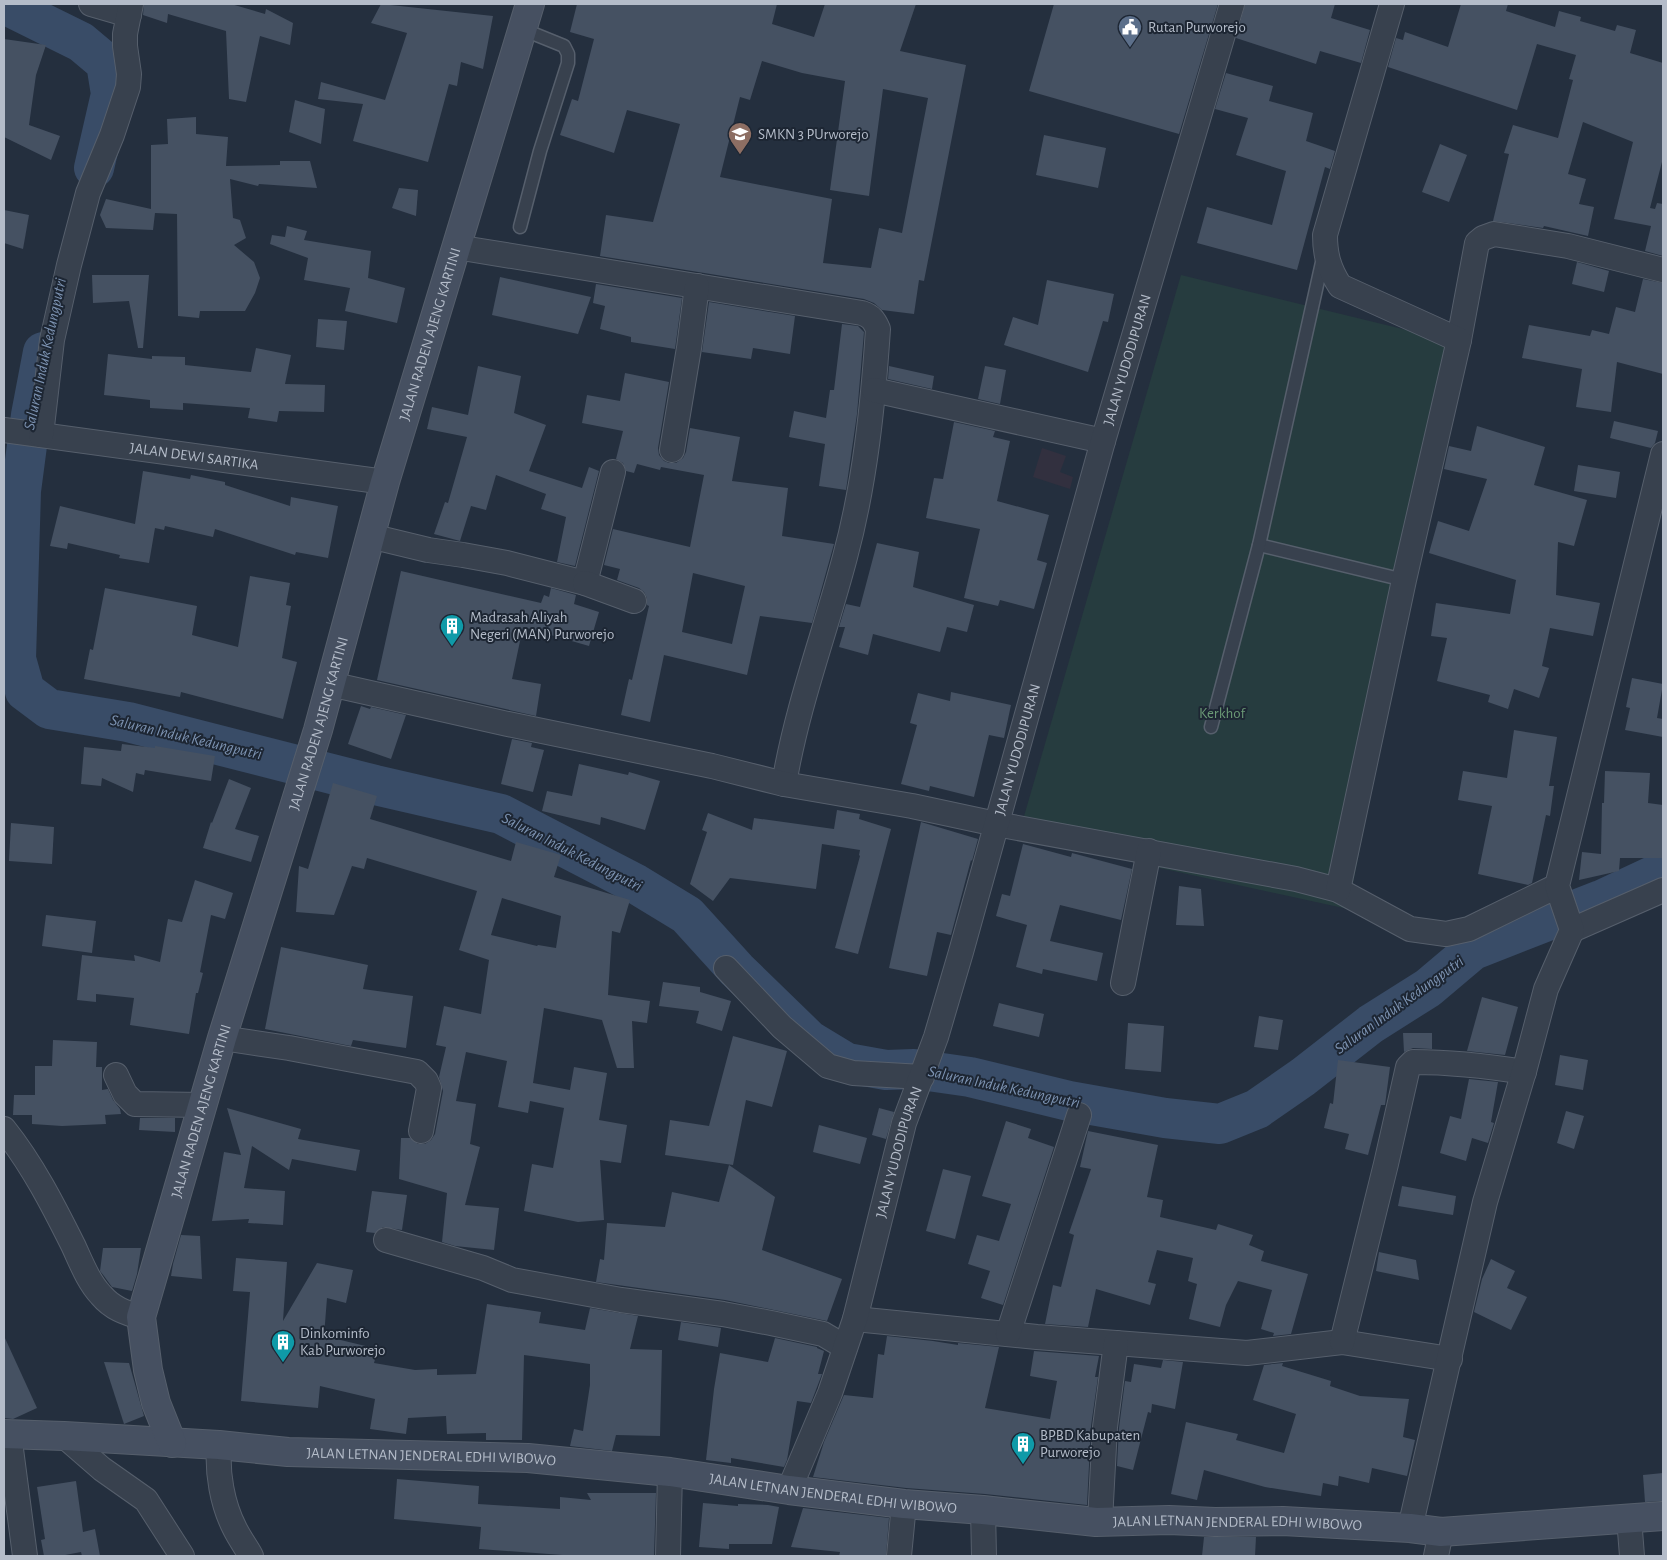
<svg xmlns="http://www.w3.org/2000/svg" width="1667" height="1560" viewBox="0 0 1667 1560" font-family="'Alegreya Sans',sans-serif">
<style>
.medical{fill:#32303f}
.green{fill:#263c3f}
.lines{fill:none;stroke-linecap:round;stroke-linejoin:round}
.river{stroke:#394c67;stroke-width:40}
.building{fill:#455162;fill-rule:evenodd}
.lane-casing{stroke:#565f6c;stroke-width:15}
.street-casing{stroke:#565f6c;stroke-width:26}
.secondary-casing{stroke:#565f6c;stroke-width:30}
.lane{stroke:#38414e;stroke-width:12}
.street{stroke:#38414e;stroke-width:24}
.secondary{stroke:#465061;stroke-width:28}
.labels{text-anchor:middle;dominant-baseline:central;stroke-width:4;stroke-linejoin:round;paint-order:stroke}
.poi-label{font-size:15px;fill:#b4bcc9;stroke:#1d2633;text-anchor:start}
.street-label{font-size:15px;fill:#b4bcc9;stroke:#1d2633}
.park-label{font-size:15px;fill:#6b9a76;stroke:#1d2633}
.water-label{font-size:16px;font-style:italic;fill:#7c92b1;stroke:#1d2633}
</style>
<rect width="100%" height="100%" fill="#242f3e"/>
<!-- medical -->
<polygon class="medical" points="1042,448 1066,456 1060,472 1073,477 1070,489 1033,477"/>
<!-- green -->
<polygon class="green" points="1181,275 1460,343 1348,909 1018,837"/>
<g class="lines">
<!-- river -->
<g class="river">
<polyline points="4,4 81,42 106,63 111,94 94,168"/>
<polyline points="43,352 31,415 21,491 16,659 25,691 49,709 128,722 375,785 501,814 636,884 687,915 737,970 809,1040 847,1063 886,1070 914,1069 970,1077 1069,1101 1165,1118 1220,1124 1257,1109 1303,1077 1371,1024 1428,988 1473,950 1601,900 1663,871"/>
</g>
</g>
<!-- building -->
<g class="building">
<polygon points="144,4 231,4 265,14 266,9 293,23 290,45 260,36 246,102 229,99 226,31 168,14 167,23 143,15"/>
<polygon points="381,4 493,16 483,69 461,62 457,86 449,84 428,162 353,141 363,104 318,99 321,82 385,100 407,33 371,23"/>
<path d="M577,4H777L772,24L814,37L825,4H916L900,51L966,65L924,281L919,280L914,314L882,310L874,303L864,299L600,256L606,215L653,222L680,124L627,110L614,153L560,135L572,99L578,101L594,39L570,32ZM762,61L802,73L845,81L830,190L869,196L883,89L928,98L902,233L879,228L871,268L823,263L832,199L720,177L740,97L750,100Z"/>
<polygon points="1054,4 1218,4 1179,134 1029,91"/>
<polygon points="1245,4 1335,4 1331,18 1370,30 1361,63 1320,51 1316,64 1236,38"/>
<polygon points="1461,4 1508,4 1506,11 1555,27 1559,11 1581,17 1580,21 1615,31 1617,25 1636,30 1630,53 1663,63 1663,158 1650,208 1655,209 1657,203 1663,204 1663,256 1645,251 1651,226 1614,219 1633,142 1583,122 1568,174 1586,179 1579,204 1594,207 1588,236 1544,226 1543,228 1493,221 1509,154 1504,153 1513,125 1558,138 1573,80 1569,79 1576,55 1537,44 1517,110 1388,67 1396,38 1403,40 1405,32 1448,47"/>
<polygon points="4,39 46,45 36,75 29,125 60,136 51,160 4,137"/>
<polygon points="1226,73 1273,86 1269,101 1313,113 1306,141 1335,151 1330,169 1325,167 1297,270 1197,243 1207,207 1272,225 1286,171 1236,155 1248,118 1215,109"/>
<polygon points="295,100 325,109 321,144 289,132"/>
<polygon points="196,117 196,134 228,137 226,166 280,165 280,161 310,161 317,188 259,184 258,186 230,179 233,218 240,220 246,238 234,245 254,262 260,278 255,293 245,311 200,311 199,318 178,316 177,214 155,213 153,230 106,228 100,215 106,199 151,209 151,145 168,144 167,119"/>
<polygon points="1044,135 1106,148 1098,188 1036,175"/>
<polygon points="1440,144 1467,155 1449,202 1422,192"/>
<polygon points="399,188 418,190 416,216 392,208"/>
<polygon points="4,210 29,215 23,249 4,243"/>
<polygon points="287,226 307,231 304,240 371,251 368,278 405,288 397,323 345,311 350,288 304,280 308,258 270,244 272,235 285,237"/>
<polygon points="1577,262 1609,271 1604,292 1572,284"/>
<polygon points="92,275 149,275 143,348 138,348 129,301 93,303"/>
<polygon points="500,277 591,297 578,334 492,315"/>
<polygon points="1643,279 1663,283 1663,374 1617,362 1611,412 1576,407 1582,369 1522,358 1529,325 1590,336 1592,330 1609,334 1616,307 1635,312"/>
<polygon points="1047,280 1114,294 1108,322 1103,321 1088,372 1004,345 1013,317 1038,325"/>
<polygon points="596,284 682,298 675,349 631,342 631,337 600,329 605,306 593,303"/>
<polygon points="709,302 795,316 790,354 753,348 751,359 702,352"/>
<polygon points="318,319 347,321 344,350 316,347"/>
<polygon points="842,324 858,326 864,332 857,414 846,490 819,486 825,444 789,437 794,411 826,418 830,390 834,390"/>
<polygon points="256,348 291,355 285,384 325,385 324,412 279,411 277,422 248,418 250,408 183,403 183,410 150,408 150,400 104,395 108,354 152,359 152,356 185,357 185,365 251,372"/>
<polygon points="478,366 521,376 514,413 546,425 529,471 582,488 589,467 599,471 575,566 557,562 566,517 541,509 546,494 496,475 486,510 471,506 460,541 434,534 445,502 448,503 467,437 427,429 432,407 468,415"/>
<polygon points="889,366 934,376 932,389 888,379"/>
<polygon points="985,366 1006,370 1000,404 978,399"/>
<path d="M625,373L669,382L658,448L659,455L664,461L669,463H676L683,458L686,452L690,428L740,437L732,481L788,488L782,536L834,544L812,623L760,616L747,675L664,655L650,722L621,715L629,679L632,680L649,606L647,605V598L644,592L639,588L617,580L620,569L604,565L613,529L690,547L704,475L661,467L660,470L637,464L634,473L626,471L623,463L616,459L623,431L582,423L587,395L620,401ZM693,573L745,586L732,644L682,632Z"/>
<polygon points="1614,421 1658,431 1655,443 1651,448 1610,438"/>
<polygon points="954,422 995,431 993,437 1010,441 997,501 1049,515 1037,560 1047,563 1034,609 1000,600 998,606 964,598 980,529 926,518 934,478 943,479"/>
<polygon points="1477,426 1545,447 1534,485 1587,500 1574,546 1558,542 1556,595 1600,603 1593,636 1550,628 1542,666 1549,668 1539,698 1514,689 1508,709 1488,702 1490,695 1437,681 1447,638 1431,636 1436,603 1510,614 1516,580 1429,553 1438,521 1469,531 1487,479 1444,469 1449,446 1471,451"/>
<polygon points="1578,465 1620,472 1616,498 1574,491"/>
<polygon points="143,471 190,479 191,475 225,482 225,485 290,506 291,497 338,506 328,558 296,552 295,555 215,529 213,537 165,526 164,530 155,528 149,563 119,558 120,555 68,543 67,549 50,546 60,506 135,524"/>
<polygon points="877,543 919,552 913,587 974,605 967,632 947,627 940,652 873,634 868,655 839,647 845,627 839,627 846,604 860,607"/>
<polygon points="401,571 541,603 544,595 549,597 551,588 576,595 574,604 599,612 589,646 523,627 512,679 541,684 536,716 377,680"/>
<polygon points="250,576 290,583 286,605 291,606 282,658 297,662 283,719 181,692 180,697 84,679 90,649 93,650 105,588 197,606 192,635 238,647"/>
<polygon points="1632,678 1663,684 1657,718 1663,719 1663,737 1625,730 1630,708 1626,707"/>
<polygon points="951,692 1011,705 1004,738 989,735 974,797 930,786 929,791 901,784 917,725 910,723 918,693 950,701"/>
<polygon points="361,706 370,709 371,707 406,715 391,759 348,744"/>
<polygon points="1514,730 1557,737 1549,786 1554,786 1550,816 1546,815 1532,883 1528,885 1478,874 1492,806 1458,800 1463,771 1507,778"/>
<polygon points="512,739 532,743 531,747 544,750 533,792 501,784"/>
<polygon points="122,744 155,748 155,746 215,756 211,781 145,770 144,775 136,773 133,792 102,778 101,786 81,784 84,747 121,751"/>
<polygon points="579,764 628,775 629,772 660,781 645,830 601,817 600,825 542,811 547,791 572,796"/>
<polygon points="1605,771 1650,773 1648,803 1663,805 1663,858 1620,858 1619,871 1579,880 1582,852 1601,854 1602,803 1604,803"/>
<polygon points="229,779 251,788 235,829 259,836 251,862 203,848 211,822 212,823"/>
<path d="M333,783L377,796L370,819L511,861L516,842L561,855L554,877L630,900L620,933L612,931L608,995L650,1001L647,1023L632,1021L634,1068H617L602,1020L544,1008L533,1083L570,1090L574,1067L607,1073L599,1120L627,1125L621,1163L600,1160L604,1220L578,1222L524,1211L532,1164L553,1168L564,1108L530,1101L528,1113L498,1107L507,1061L466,1052L456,1101L476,1104L470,1144L480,1147L465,1205L499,1208L494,1250L455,1246L442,1242L447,1193L399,1179L401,1138H410L418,1144H425L431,1140L435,1134L443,1091L439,1077L446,1047L436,1045L444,1006L481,1014L489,960L459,950L477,891L367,858L364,869L352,866L334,915L296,912L299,866L308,869ZM502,898L561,916L556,948L538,945L537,946L491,935Z"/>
<polygon points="837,810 860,814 859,819 891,829 858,954 835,948 860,856 859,855 860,850 822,844 816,889 730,878 713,901 690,884 707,832 702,830 708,813 752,830 754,818 834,829"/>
<polygon points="921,822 978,839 972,861 971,860 951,935 937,932 927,976 889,968"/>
<polygon points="11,823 54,827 52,864 9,861"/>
<polygon points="1023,844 1071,857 1072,853 1132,869 1121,920 1060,905 1050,941 1103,953 1097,981 1043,969 1042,974 1016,967 1027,925 996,916 1002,894 1010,896"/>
<polygon points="195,880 233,893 225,919 211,915 200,972 203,973 198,993 196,993 189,1034 130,1025 134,998 96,994 96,1002 77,1000 82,955 135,961 134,955 160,962 168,919 182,922"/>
<polygon points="1179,886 1201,889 1204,926 1176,925"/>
<polygon points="46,915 96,921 92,953 42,946"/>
<polygon points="281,947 368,965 363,989 413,996 406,1048 353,1040 351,1046 265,1029"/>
<polygon points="663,982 700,987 700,992 731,1001 722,1031 696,1023 699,1011 659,1006"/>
<polygon points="1482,997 1518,1007 1505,1055 1467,1051"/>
<polygon points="999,1003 1044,1014 1039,1037 993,1026"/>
<polygon points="1259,1016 1283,1020 1278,1050 1254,1047"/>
<polygon points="1128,1023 1164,1026 1161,1072 1125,1069"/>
<polygon points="1403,1033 1432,1033 1432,1049 1413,1048 1404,1052"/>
<polygon points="733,1036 787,1051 772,1107 746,1100 733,1165 665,1155 670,1120 709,1126"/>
<polygon points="53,1040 97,1042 96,1067 102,1067 102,1090 108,1089 113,1100 120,1109 121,1114 105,1115 106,1124 62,1126 32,1124 32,1115 13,1115 14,1095 35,1095 35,1066 52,1066"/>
<polygon points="1560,1055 1588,1060 1583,1090 1555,1085"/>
<polygon points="1338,1060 1390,1067 1385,1105 1381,1105 1368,1155 1345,1149 1349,1134 1324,1128 1330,1103 1333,1104"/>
<polygon points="1469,1079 1498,1082 1491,1122 1494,1123 1488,1143 1472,1138 1466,1161 1440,1153 1450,1116 1461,1119"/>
<polygon points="227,1108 301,1129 298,1139 360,1150 356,1171 292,1159 289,1170 252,1146 244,1188 285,1191 283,1225 248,1223 249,1219 212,1221 224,1152 241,1155"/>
<polygon points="879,1108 894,1112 886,1139 872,1135"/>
<polygon points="1566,1111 1584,1116 1574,1149 1557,1143"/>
<polygon points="140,1118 175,1118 175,1132 139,1130"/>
<polygon points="1006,1121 1031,1129 1028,1138 1054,1147 1003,1305 981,1298 990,1271 968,1264 977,1235 999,1241 1011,1204 982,1196"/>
<polygon points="819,1125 867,1138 860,1164 813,1152"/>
<polygon points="1088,1131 1158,1145 1147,1197 1163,1200 1160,1217 1216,1230 1218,1224 1253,1235 1249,1245 1264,1251 1261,1261 1308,1274 1291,1334 1273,1336 1274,1333 1261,1329 1272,1290 1238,1281 1226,1305 1220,1327 1189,1319 1197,1284 1188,1281 1193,1258 1157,1250 1148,1282 1156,1284 1150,1305 1096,1289 1088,1327 1045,1324 1053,1285 1061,1287 1074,1235 1069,1233 1091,1169 1080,1167"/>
<polygon points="729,1165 775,1197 762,1250 842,1279 827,1321 725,1300 596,1282 600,1259 604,1260 607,1223 665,1227 672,1192 719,1202"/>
<polygon points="943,1169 971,1176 955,1239 926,1231"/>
<polygon points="1402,1186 1456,1196 1453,1215 1398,1206"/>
<polygon points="372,1191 407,1195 402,1230 383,1227 375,1233 366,1232"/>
<polygon points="181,1235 200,1236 202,1279 171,1276 173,1264"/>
<polygon points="103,1248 141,1248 137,1274 132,1291 112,1287 104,1276 100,1271"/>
<polygon points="1379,1252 1416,1260 1419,1280 1376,1271"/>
<polygon points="236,1258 287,1262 283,1321 317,1263 353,1270 346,1303 327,1298 324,1336 378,1349 374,1363 415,1370 437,1369 437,1375 476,1374 487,1304 541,1312 539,1323 585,1330 590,1308 638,1316 630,1349 662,1350 660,1436 616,1435 612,1451 570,1446 574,1429 583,1431 590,1385 590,1364 524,1355 522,1440 486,1440 486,1433 447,1434 446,1416 408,1418 406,1434 370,1429 375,1399 320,1386 318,1408 241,1401 250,1292 233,1291"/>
<polygon points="1491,1259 1515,1271 1507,1288 1527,1297 1511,1330 1474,1312 1482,1279"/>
<polygon points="681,1322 721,1328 718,1347 678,1340"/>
<polygon points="4,1336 37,1408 13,1419 4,1418"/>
<polygon points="887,1336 933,1341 958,1345 958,1343 999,1347 985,1408 1050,1419 1057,1381 1030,1376 1034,1351 1099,1356 1095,1377 1098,1377 1091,1426 1087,1505 985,1494 906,1488 813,1477 824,1442 844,1395 873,1398 878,1354 884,1355"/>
<polygon points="775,1338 817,1347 817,1348 824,1351 818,1374 822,1374 811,1403 797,1401 787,1460 784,1467 731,1458 731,1463 706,1460 714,1389 720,1353 768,1362"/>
<polygon points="1163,1360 1183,1362 1175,1409 1152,1404 1151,1413 1148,1412 1133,1470 1117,1466 1119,1428 1125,1381 1131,1382 1134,1364 1161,1368"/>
<polygon points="104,1362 129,1363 144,1416 124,1424"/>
<polygon points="1283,1363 1282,1366 1331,1381 1330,1386 1360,1396 1409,1399 1403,1437 1415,1440 1407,1476 1372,1468 1369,1483 1339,1476 1338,1486 1323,1483 1321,1496 1265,1487 1204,1470 1197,1500 1171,1494 1186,1422 1238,1434 1236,1440 1284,1453 1296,1414 1253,1400 1264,1365"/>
<polygon points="1663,1473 1663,1501 1645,1502 1643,1475"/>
<polygon points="397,1479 479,1486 478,1504 560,1509 560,1497 591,1500 587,1493 656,1493 654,1556 576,1556 479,1549 481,1527 394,1519"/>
<polygon points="76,1481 83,1532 95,1529 100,1556 82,1556 81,1552 60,1556 44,1556 41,1540 45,1539 37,1487"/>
<polygon points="703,1503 738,1506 738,1504 768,1505 779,1507 772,1544 729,1544 729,1549 699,1547"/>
<polygon points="803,1508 889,1518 886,1556 839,1556 840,1552 791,1547"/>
<polygon points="1204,1537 1256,1537 1255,1556 1202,1556"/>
</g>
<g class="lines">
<!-- lane casing -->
<g class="lane-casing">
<g id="lane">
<polyline points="520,227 540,151 568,63 568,54 564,46 522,29"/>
<polyline points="1259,545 1404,580"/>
<polyline points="1211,727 1259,545 1323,258"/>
</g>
</g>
<!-- street casing -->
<g class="street-casing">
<g id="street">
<polyline points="91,4 129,15"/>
<path d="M456,247L862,313C871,316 874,320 878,329C873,405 865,483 845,557C825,633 797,706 784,784"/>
<polyline points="1459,340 1477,243 1483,238 1494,234 1568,246 1663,270"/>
<polyline points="874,390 1103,441"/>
<path id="s1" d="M4,430L385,482"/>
<polyline points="41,435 52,340 69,265 88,193 112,135 128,87 129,74 125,46 125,34 131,4"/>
<polyline points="672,450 689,348 697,286"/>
<polyline points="370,536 428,550 463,555 507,563 585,583 613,472"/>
<polyline points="585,583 634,601"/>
<polyline points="330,684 508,724 712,766 784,784 912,806 996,824 1296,879 1338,890 1410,929 1446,934 1469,929 1557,886"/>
<path d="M1338,890L1404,580L1459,340L1340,286C1329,269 1325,255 1325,235L1392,4"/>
<polyline points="1572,930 1663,890"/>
<polyline points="726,968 782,1027 828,1066 853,1073 922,1077"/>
<polyline points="1123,983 1149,851"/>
<polyline points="222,1038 289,1048 417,1072 426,1081 429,1088 421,1131"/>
<polyline points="116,1075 125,1094 135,1104 203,1105"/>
<path d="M4,1129C32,1164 53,1205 73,1245C81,1262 88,1281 101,1295C112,1308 125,1313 141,1317"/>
<polyline points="386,1240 483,1268 512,1280 621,1300 723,1314 771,1323 823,1334 845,1347"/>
<polyline points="855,1319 1037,1337 1247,1353 1342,1342 1450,1359"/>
<polyline points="1008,1334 1079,1115"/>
<path d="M1342,1342L1386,1164L1408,1067L1413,1062C1450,1062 1487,1066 1524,1072"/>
<polyline points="9,1434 25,1556"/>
<polyline points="64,1436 102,1469 146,1500 182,1556"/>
<path d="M219,1445C217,1473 222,1504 235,1529C240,1539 246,1547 251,1556"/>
<path id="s2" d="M789,1490L830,1393L855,1319L904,1123L936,1037L961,952L1103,441L1232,4"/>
<polyline points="983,1510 984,1556"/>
<polyline points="1629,1518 1632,1556"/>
<polyline points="1100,1521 1105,1427 1116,1343"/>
<polyline points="1410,1528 1485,1202 1525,1068 1546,989 1572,930 1557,886 1663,454"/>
<polyline points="668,1556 670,1472"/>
<polyline points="899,1556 904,1504"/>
<polyline points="1436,1556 1441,1532"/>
</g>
</g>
<!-- secondary casing -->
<g class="secondary-casing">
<g id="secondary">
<path id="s3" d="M4,1434L64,1436L219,1445L288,1452L528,1458L670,1472L789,1490L904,1504L983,1510L1096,1522L1169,1520L1215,1522L1283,1521L1410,1528L1441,1532L1663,1516"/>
<path id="s4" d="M172,1443L156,1403L148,1370L141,1317L222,1038L318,730L385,482L530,4"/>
</g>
</g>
<!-- lane -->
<use href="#lane" class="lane"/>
<!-- street -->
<use href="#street" class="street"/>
<!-- secondary -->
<use href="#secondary" class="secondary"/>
</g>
<!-- icons -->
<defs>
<g id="civic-pin" transform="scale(1.25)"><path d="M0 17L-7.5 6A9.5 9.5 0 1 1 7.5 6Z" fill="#5c6f8a" stroke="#1d2633"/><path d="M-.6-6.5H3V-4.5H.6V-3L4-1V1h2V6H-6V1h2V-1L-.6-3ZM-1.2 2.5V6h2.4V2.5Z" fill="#fff"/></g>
<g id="school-pin" transform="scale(1.25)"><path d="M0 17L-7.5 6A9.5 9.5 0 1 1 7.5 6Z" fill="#8d6e63" stroke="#1d2633"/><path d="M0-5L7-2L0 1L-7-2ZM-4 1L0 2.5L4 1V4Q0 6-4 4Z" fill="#fff"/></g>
<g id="building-pin" transform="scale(1.25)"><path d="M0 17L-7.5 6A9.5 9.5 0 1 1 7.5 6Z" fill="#0f9aa8" stroke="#1d2633"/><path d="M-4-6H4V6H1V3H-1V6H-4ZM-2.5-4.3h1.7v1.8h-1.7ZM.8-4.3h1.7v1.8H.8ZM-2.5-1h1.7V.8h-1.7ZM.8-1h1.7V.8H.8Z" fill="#fff"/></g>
</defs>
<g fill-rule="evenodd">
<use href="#civic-pin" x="1130" y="27"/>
<use href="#school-pin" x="740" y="134"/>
<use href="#building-pin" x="452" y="626"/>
<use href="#building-pin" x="283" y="1342"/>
<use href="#building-pin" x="1023" y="1444"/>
</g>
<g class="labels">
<!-- poi labels -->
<g class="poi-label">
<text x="1148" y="27">Rutan Purworejo</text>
<text x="758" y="134">SMKN 3 PUrworejo</text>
<text x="470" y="617">Madrasah Aliyah<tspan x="470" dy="17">Negeri (MAN) Purworejo</tspan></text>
<text x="300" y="1333">Dinkominfo<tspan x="300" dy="17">Kab Purworejo</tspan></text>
<text x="1040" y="1435">BPBD Kabupaten<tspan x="1040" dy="17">Purworejo</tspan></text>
</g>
<!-- street labels -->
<g class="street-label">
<text stroke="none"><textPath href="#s4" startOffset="1155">JALAN RADEN AJENG KARTINI</textPath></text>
<text stroke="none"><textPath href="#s2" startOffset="1181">JALAN YUDODIPURAN</textPath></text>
<text stroke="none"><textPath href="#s1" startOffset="192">JALAN DEWI SARTIKA</textPath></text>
<text stroke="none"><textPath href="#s4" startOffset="750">JALAN RADEN AJENG KARTINI</textPath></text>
<text stroke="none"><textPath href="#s2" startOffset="776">JALAN YUDODIPURAN</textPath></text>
<text stroke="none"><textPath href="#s4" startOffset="345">JALAN RADEN AJENG KARTINI</textPath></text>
<text stroke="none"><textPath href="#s2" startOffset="356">JALAN YUDODIPURAN</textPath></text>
<text stroke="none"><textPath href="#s3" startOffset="428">JALAN LETNAN JENDERAL EDHI WIBOWO</textPath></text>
<text stroke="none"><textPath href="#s3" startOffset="832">JALAN LETNAN JENDERAL EDHI WIBOWO</textPath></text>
<text stroke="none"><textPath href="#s3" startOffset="1238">JALAN LETNAN JENDERAL EDHI WIBOWO</textPath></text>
</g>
<!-- park labels -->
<g class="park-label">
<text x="1222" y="713">Kerkhof</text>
</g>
<!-- water labels -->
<g class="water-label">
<text transform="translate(45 354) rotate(-78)">Saluran Induk Kedungputri</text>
<text transform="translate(186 737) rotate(13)">Saluran Induk Kedungputri</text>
<text transform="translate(572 852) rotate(27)">Saluran Induk Kedungputri</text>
<text transform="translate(1399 1005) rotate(-36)">Saluran Induk Kedungputri</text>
<text transform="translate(1004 1087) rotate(12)">Saluran Induk Kedungputri</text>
</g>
</g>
<!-- border -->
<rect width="1667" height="1560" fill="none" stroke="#b4bcc9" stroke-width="10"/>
</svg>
